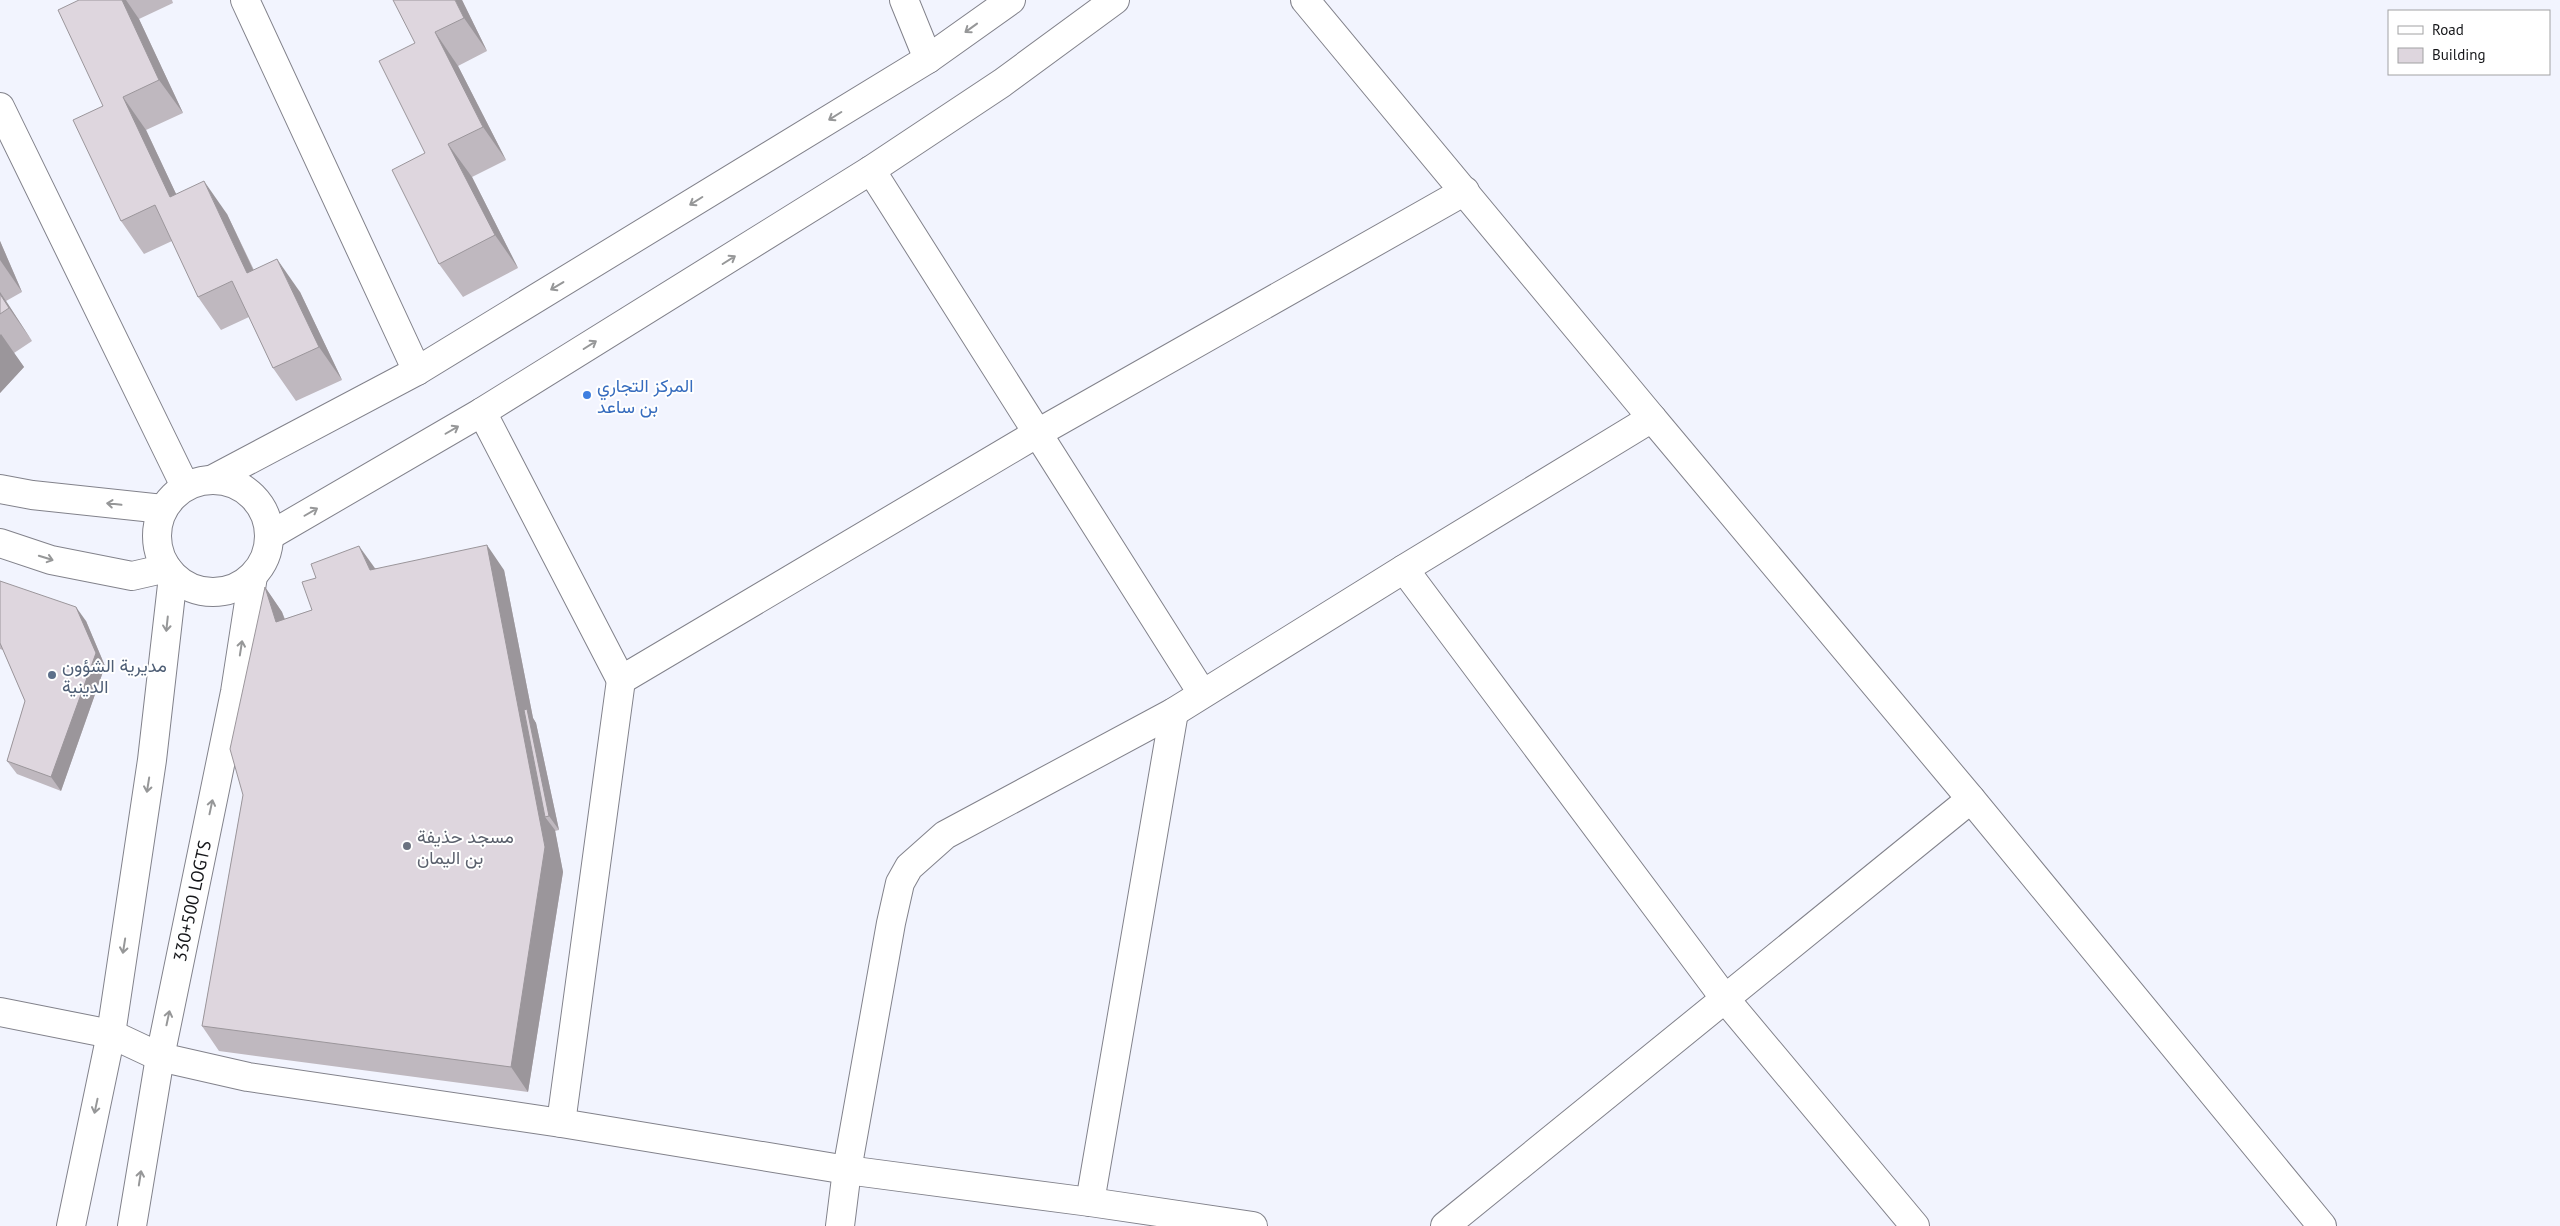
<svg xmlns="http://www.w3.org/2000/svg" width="2560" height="1226" viewBox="0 0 2560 1226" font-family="'PT Sans',Vazirmatn,sans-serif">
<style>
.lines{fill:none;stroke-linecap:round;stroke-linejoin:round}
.street-casing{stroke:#82828b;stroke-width:30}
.secondary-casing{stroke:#82828b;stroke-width:30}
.street{stroke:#fff;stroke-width:28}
.secondary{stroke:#fff;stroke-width:28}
.wall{fill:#bfb8bf}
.shaded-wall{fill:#9b969b}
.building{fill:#ded6de;stroke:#9b969b}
.oneway{stroke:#969798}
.shop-dot{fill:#3f7fe0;stroke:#fff;stroke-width:2}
.service-dot{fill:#5c6f8a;stroke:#fff;stroke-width:2}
.worship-dot{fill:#6b7280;stroke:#fff;stroke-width:2}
.labels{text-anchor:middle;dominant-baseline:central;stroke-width:4;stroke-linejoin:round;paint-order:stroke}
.shop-label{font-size:18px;fill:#366cbe;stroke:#fff;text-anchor:start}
.service-label{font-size:18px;fill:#4e5e75;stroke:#fff;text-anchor:start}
.worship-label{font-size:18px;fill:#5b616d;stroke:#fff;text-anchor:start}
.street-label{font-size:18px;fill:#16171a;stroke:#fff}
</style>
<rect width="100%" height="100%" fill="#f2f4fe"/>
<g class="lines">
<!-- street casing -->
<g class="street-casing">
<g id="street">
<polyline points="245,0 417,371"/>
<polyline points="904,0 928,59"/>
<polyline points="0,107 185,486"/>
<polyline points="871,170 1202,693"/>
<polyline points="482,412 621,680 1036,434 1465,191"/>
<polyline points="1652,418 1971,799 2322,1226"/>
<polyline points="1404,569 1726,1000 1915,1226"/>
<polyline points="0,1012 111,1034 160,1057 248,1077 561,1123 847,1170 1090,1202 1253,1226"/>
<polyline points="561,1123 621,680"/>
<polyline points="1090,1202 1174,712"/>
<polyline points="840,1226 847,1170 891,923 900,883 909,867 945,835 1174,712 1404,569 1652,418 1305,0"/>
<polyline points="1445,1226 1971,799"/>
</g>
</g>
<!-- secondary casing -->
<g class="secondary-casing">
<g id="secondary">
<polyline points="213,479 417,371 928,59 1011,0"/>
<circle cx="213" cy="536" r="56"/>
<polyline points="0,489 32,495 163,509"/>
<polyline points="269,536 482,412 871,170 1002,83 1115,0"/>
<polyline points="0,543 51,560 132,576 167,568"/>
<polyline points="71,1226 111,1034 152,760 173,576"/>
<polyline points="132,1226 160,1057 235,692 253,576"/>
</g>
</g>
<!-- street -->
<use href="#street" class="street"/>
<!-- secondary -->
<use href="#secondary" class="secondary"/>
</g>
<!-- wall -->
<g class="wall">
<polygon points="79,0 172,0 173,3 139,19 183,113 146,130 176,194 227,214 254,270 300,292 342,380 296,401 273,368 249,317 221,330 198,297 172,241 144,254 121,221 103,106"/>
<polygon points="462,0 487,51 458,66 506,160 472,177 518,268 463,297 439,264 425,153 415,43"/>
<polygon points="0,241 22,292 6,301 32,341 14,353 24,367 0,393"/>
<polygon points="375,568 504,570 533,718 536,723 559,830 555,831 563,872 528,1092 219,1051 202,1026 243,795 265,587 282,612 285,619 312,610"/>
<polygon points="0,581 86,621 105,666 61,791 17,774 7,761 25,701 3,650 0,649"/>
</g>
<!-- shaded-wall -->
<g class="shaded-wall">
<polygon points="122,0 126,0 139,19 183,113 159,80"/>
<polygon points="455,0 462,0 487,51 464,18"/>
<polygon points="435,32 458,66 506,160 483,127"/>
<polygon points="123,97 146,130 193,230 170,197"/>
<polygon points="448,144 472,177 518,268 495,235"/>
<polygon points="204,181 227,214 270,306 247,273"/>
<polygon points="0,241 22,292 0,260"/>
<polygon points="277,259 300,292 342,380 319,347"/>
<polygon points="0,292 6,301 32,341 9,308 0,294"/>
<polygon points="1,334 24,367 0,393 0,335"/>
<polygon points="487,545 504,570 533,718 536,723 559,830 549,816 545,817 555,830 563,872 528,1092 511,1067"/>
<polygon points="359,546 377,571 370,570"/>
<polygon points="265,587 282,612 294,647 276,622"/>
<polygon points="76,607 86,621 105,666 61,791 51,777"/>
</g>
<!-- building -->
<g class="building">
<polygon points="79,0 122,0 159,80 123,97 170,197 204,181 247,273 277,259 319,347 273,368 232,281 198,297 155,205 121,221 73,120 103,106 58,10"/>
<polygon points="393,0 455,0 464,18 435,32 483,127 448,144 495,235 439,264 392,170 425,153 379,61 415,43"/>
<polygon points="0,294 9,308 0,314"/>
<polygon points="487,545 545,847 511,1067 202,1026 243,795 230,749 265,587 276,622 312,610 302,582 316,578 311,564 359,546 370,570"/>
<polygon points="0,581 76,607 96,653 51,777 7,761 25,701 0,643"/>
<polygon points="527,709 549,816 545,817 524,710"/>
</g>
<!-- one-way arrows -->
<defs><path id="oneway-shaft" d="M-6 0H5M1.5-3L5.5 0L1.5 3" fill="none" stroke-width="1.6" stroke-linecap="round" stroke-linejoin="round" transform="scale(1.25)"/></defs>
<g class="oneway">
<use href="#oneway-shaft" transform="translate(971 28) rotate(144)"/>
<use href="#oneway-shaft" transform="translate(835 116) rotate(148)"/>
<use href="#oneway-shaft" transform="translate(696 201) rotate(148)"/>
<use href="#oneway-shaft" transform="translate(729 260) rotate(-32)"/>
<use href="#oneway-shaft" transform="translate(557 286) rotate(149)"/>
<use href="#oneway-shaft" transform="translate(590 345) rotate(-32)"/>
<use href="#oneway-shaft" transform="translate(452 430) rotate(-30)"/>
<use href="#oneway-shaft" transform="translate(114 504) rotate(-174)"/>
<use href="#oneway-shaft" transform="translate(311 512) rotate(-30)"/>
<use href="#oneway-shaft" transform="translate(46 558) rotate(17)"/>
<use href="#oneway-shaft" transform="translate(167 624) rotate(96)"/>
<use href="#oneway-shaft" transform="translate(241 648) rotate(-81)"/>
<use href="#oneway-shaft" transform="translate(148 785) rotate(99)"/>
<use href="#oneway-shaft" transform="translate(211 807) rotate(-78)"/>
<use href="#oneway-shaft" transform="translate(124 946) rotate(99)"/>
<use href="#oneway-shaft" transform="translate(168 1018) rotate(-78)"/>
<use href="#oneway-shaft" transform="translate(96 1106) rotate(102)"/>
<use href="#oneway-shaft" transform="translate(140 1178) rotate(-81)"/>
</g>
<!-- markers -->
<circle class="shop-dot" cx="587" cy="395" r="5"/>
<circle class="service-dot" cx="52" cy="675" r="5"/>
<circle class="worship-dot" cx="407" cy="846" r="5"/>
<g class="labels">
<!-- shop labels -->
<g class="shop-label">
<text x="597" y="385">المركز التجاري<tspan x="597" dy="21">بن ساعد</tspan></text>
</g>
<!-- service labels -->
<g class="service-label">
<text x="62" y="665">مديرية الشؤون<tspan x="62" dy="21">الدينية</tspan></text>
</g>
<!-- worship labels -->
<g class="worship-label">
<text x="417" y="836">مسجد حذيفة<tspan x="417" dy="21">بن اليمان</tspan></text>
</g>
<!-- street labels -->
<g class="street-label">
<text transform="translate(192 901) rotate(-78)">330+500 LOGTS</text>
</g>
</g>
<!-- legend -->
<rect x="2388" y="10" width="162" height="65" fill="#ffffff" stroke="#a2a2a3"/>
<rect x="2398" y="26" width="25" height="8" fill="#ffffff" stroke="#a2a2a3"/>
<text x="2432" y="35" font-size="15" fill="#16171a">Road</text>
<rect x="2398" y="48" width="25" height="15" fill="#ded6de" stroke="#a2a2a3"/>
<text x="2432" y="60" font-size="15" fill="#16171a">Building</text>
</svg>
